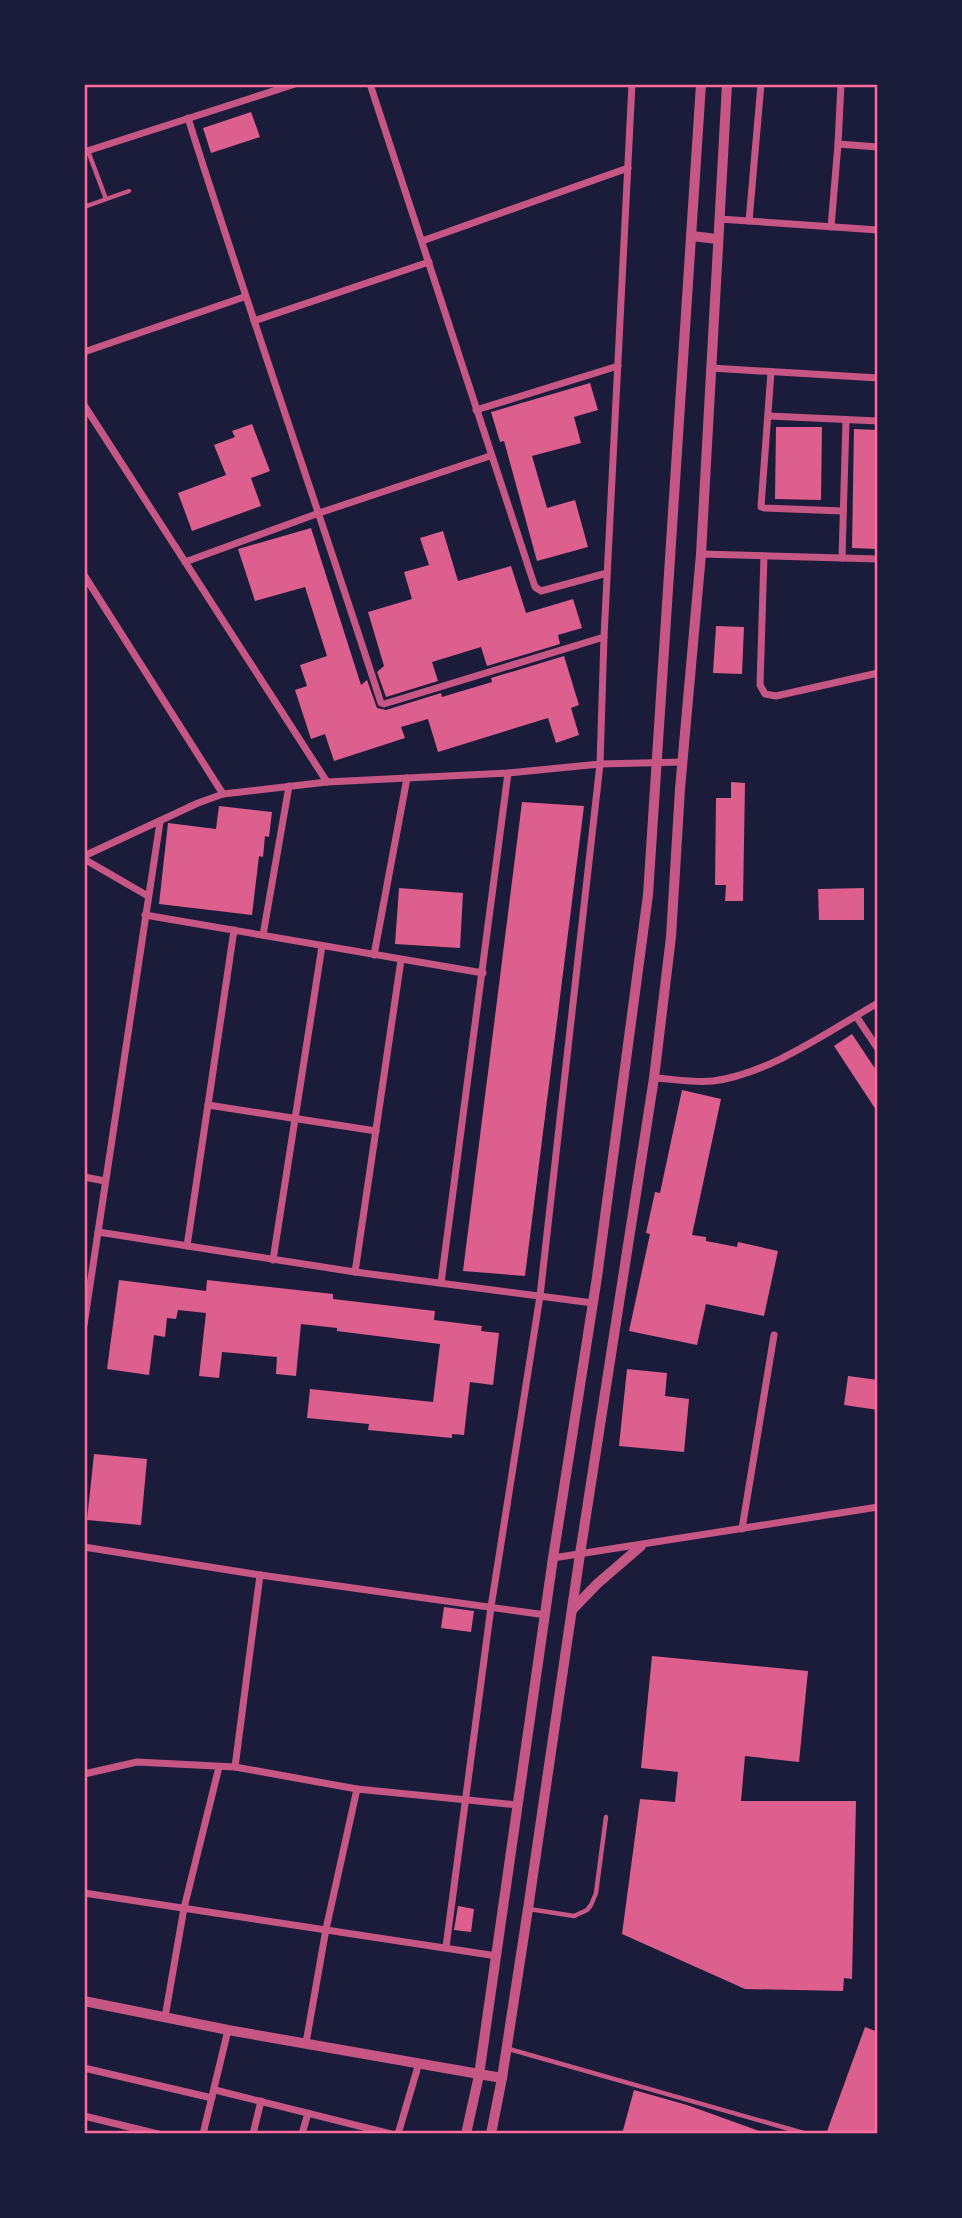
<svg xmlns="http://www.w3.org/2000/svg" width="962" height="2218" viewBox="0 0 962 2218" font-family="Spectral,serif">
<style>
.building{fill:#dd5f8e}
.lines{fill:none;stroke-linecap:round;stroke-linejoin:round}
.service{stroke:#c65784;stroke-width:4.5}
.minor{stroke:#c65784;stroke-width:7}
.tertiary{stroke:#c65784;stroke-width:10}
.neatline{fill:none;stroke:#ff6b9d;stroke-width:2.5}
</style>
<rect width="100%" height="100%" fill="#1b1b3a"/>
<!-- building -->
<g class="building">
<polygon points="251,112 260,137 211,153 203,128"/>
<polygon points="590,383 598,410 574,417 581,443 532,456 547,508 575,500 588,547 537,561 504,441 500,442 491,412"/>
<polygon points="252,424 270,471 251,478 261,506 192,531 178,493 226,475 214,445 235,437 232,431"/>
<polygon points="776,427 822,427 821,500 775,499"/>
<polygon points="854,429 878,430 877,549 852,548"/>
<polygon points="311,528 361,685 367,680 377,708 386,710 441,693 442,697 492,682 491,678 564,656 579,705 571,708 579,735 556,743 548,718 438,752 428,719 401,727 405,738 334,761 325,734 311,739 295,690 307,686 300,665 327,656 305,587 255,601 238,549"/>
<polygon points="443,531 458,581 511,566 526,613 573,599 582,628 558,635 560,644 487,666 481,647 432,662 438,681 386,697 377,672 384,666 368,612 412,599 404,572 429,565 420,538"/>
<polygon points="716,626 744,627 742,674 713,673"/>
<polygon points="731,782 745,783 743,901 725,901 726,885 715,885 716,798 731,798"/>
<polygon points="522,802 584,806 525,1276 463,1271"/>
<polygon points="219,806 272,812 269,837 265,836 263,857 259,856 252,915 159,904 168,823 216,829"/>
<polygon points="399,888 463,893 460,948 395,944"/>
<polygon points="864,888 864,920 819,920 818,889"/>
<polygon points="852,1034 878,1073 878,1113 834,1046"/>
<polygon points="682,1090 721,1099 692,1235 706,1237 706,1241 737,1247 738,1242 778,1251 764,1316 706,1304 697,1345 629,1331 650,1234 646,1233 655,1192 660,1193"/>
<polygon points="119,1280 206,1291 207,1280 333,1294 333,1299 435,1311 434,1320 482,1326 481,1331 499,1333 493,1385 470,1382 464,1435 452,1434 452,1438 368,1430 369,1424 307,1418 310,1389 433,1402 440,1344 337,1331 337,1328 301,1324 296,1376 276,1374 277,1357 222,1352 219,1378 199,1376 206,1313 178,1310 176,1319 167,1318 165,1337 154,1335 149,1375 107,1369"/>
<polygon points="627,1369 667,1373 665,1396 689,1399 684,1452 619,1446"/>
<polygon points="848,1376 878,1380 878,1410 844,1405"/>
<polygon points="94,1454 147,1459 141,1525 87,1520"/>
<polygon points="444,1607 474,1611 471,1632 441,1628"/>
<polygon points="652,1656 808,1671 799,1762 745,1756 741,1801 856,1801 852,1979 844,1978 843,1991 745,1989 622,1934 640,1799 675,1802 678,1772 641,1768"/>
<polygon points="458,1906 474,1909 471,1932 454,1930"/>
<polygon points="865,2027 878,2032 878,2134 826,2134"/>
<polygon points="634,2090 687,2105 762,2132 762,2134 622,2134"/>
</g>
<g class="lines">
<!-- service -->
<g class="service">
<polyline points="88,151 106,199"/>
<polyline points="84,207 129,191"/>
<polyline points="529,1909 574,1916 587,1910 591,1905 596,1893 606,1817"/>
<polyline points="509,2049 807,2134"/>
</g>
<!-- minor -->
<g class="minor">
<polyline points="370,84 535,587 541,591 607,573"/>
<path d="M188,118C250,314 318,508 381,703L384,704L604,637"/>
<polyline points="838,144 878,147"/>
<polyline points="84,152 295,84"/>
<polyline points="719,219 878,230"/>
<polyline points="749,221 761,84"/>
<polyline points="831,227 838,144 841,84"/>
<polyline points="422,241 628,168"/>
<polyline points="254,321 429,262"/>
<polyline points="84,352 244,297"/>
<polyline points="711,368 878,378"/>
<polyline points="771,372 761,507 764,508 843,511"/>
<polyline points="84,405 327,782"/>
<polyline points="476,410 618,366"/>
<polyline points="769,416 878,421"/>
<polyline points="701,554 878,559"/>
<polyline points="764,556 760,685 765,694 776,696 878,673"/>
<polyline points="842,558 846,420"/>
<polyline points="185,562 319,513 490,456"/>
<polyline points="84,575 223,794"/>
<polyline points="84,856 198,803 223,794 327,782 508,773 600,764 683,762"/>
<polyline points="84,859 148,896"/>
<polyline points="145,915 483,973"/>
<polyline points="263,935 289,786"/>
<polyline points="374,955 407,778"/>
<polyline points="856,1016 878,1049"/>
<path d="M654,1078C673,1079 694,1083 713,1081C769,1074 829,1031 878,1003"/>
<polyline points="208,1105 376,1131"/>
<polyline points="84,1177 105,1181"/>
<polyline points="98,1232 355,1272 593,1303"/>
<polyline points="187,1246 234,930"/>
<polyline points="273,1260 322,946"/>
<polyline points="355,1272 401,960"/>
<polyline points="441,1283 508,773"/>
<polyline points="84,1325 160,822"/>
<polyline points="742,1529 774,1335"/>
<polyline points="84,1547 260,1575 546,1615"/>
<polyline points="553,1558 878,1507"/>
<polyline points="235,1767 260,1575"/>
<polyline points="84,1774 137,1762 235,1767 357,1789 518,1805"/>
<polyline points="84,1893 497,1956"/>
<polyline points="446,1947 491,1607 540,1296 600,764 604,637 632,84"/>
<polyline points="165,2017 184,1908 219,1767"/>
<polyline points="306,2043 326,1929 357,1789"/>
<polyline points="84,2068 212,2098"/>
<polyline points="215,2090 391,2134"/>
<polyline points="84,2116 158,2134"/>
<polyline points="203,2134 228,2030"/>
<polyline points="253,2134 261,2101"/>
<polyline points="302,2134 308,2113"/>
<polyline points="398,2134 419,2063"/>
</g>
<!-- tertiary -->
<g class="tertiary">
<polyline points="692,236 717,239"/>
<polyline points="572,1610 597,1584 641,1546"/>
<polyline points="84,2001 228,2030 502,2078"/>
<polyline points="466,2134 479,2075 553,1558 597,1277 648,895 701,84"/>
<polyline points="491,2134 502,2078 528,1909 580,1554 654,1078 671,937 680,789 701,554 727,84"/>
</g>
</g>
<!-- border -->
<rect width="962" height="2218" fill="none" stroke="#1b1b3a" stroke-width="172"/>
<rect x="86" y="86" width="790" height="2046" class="neatline"/>
</svg>
